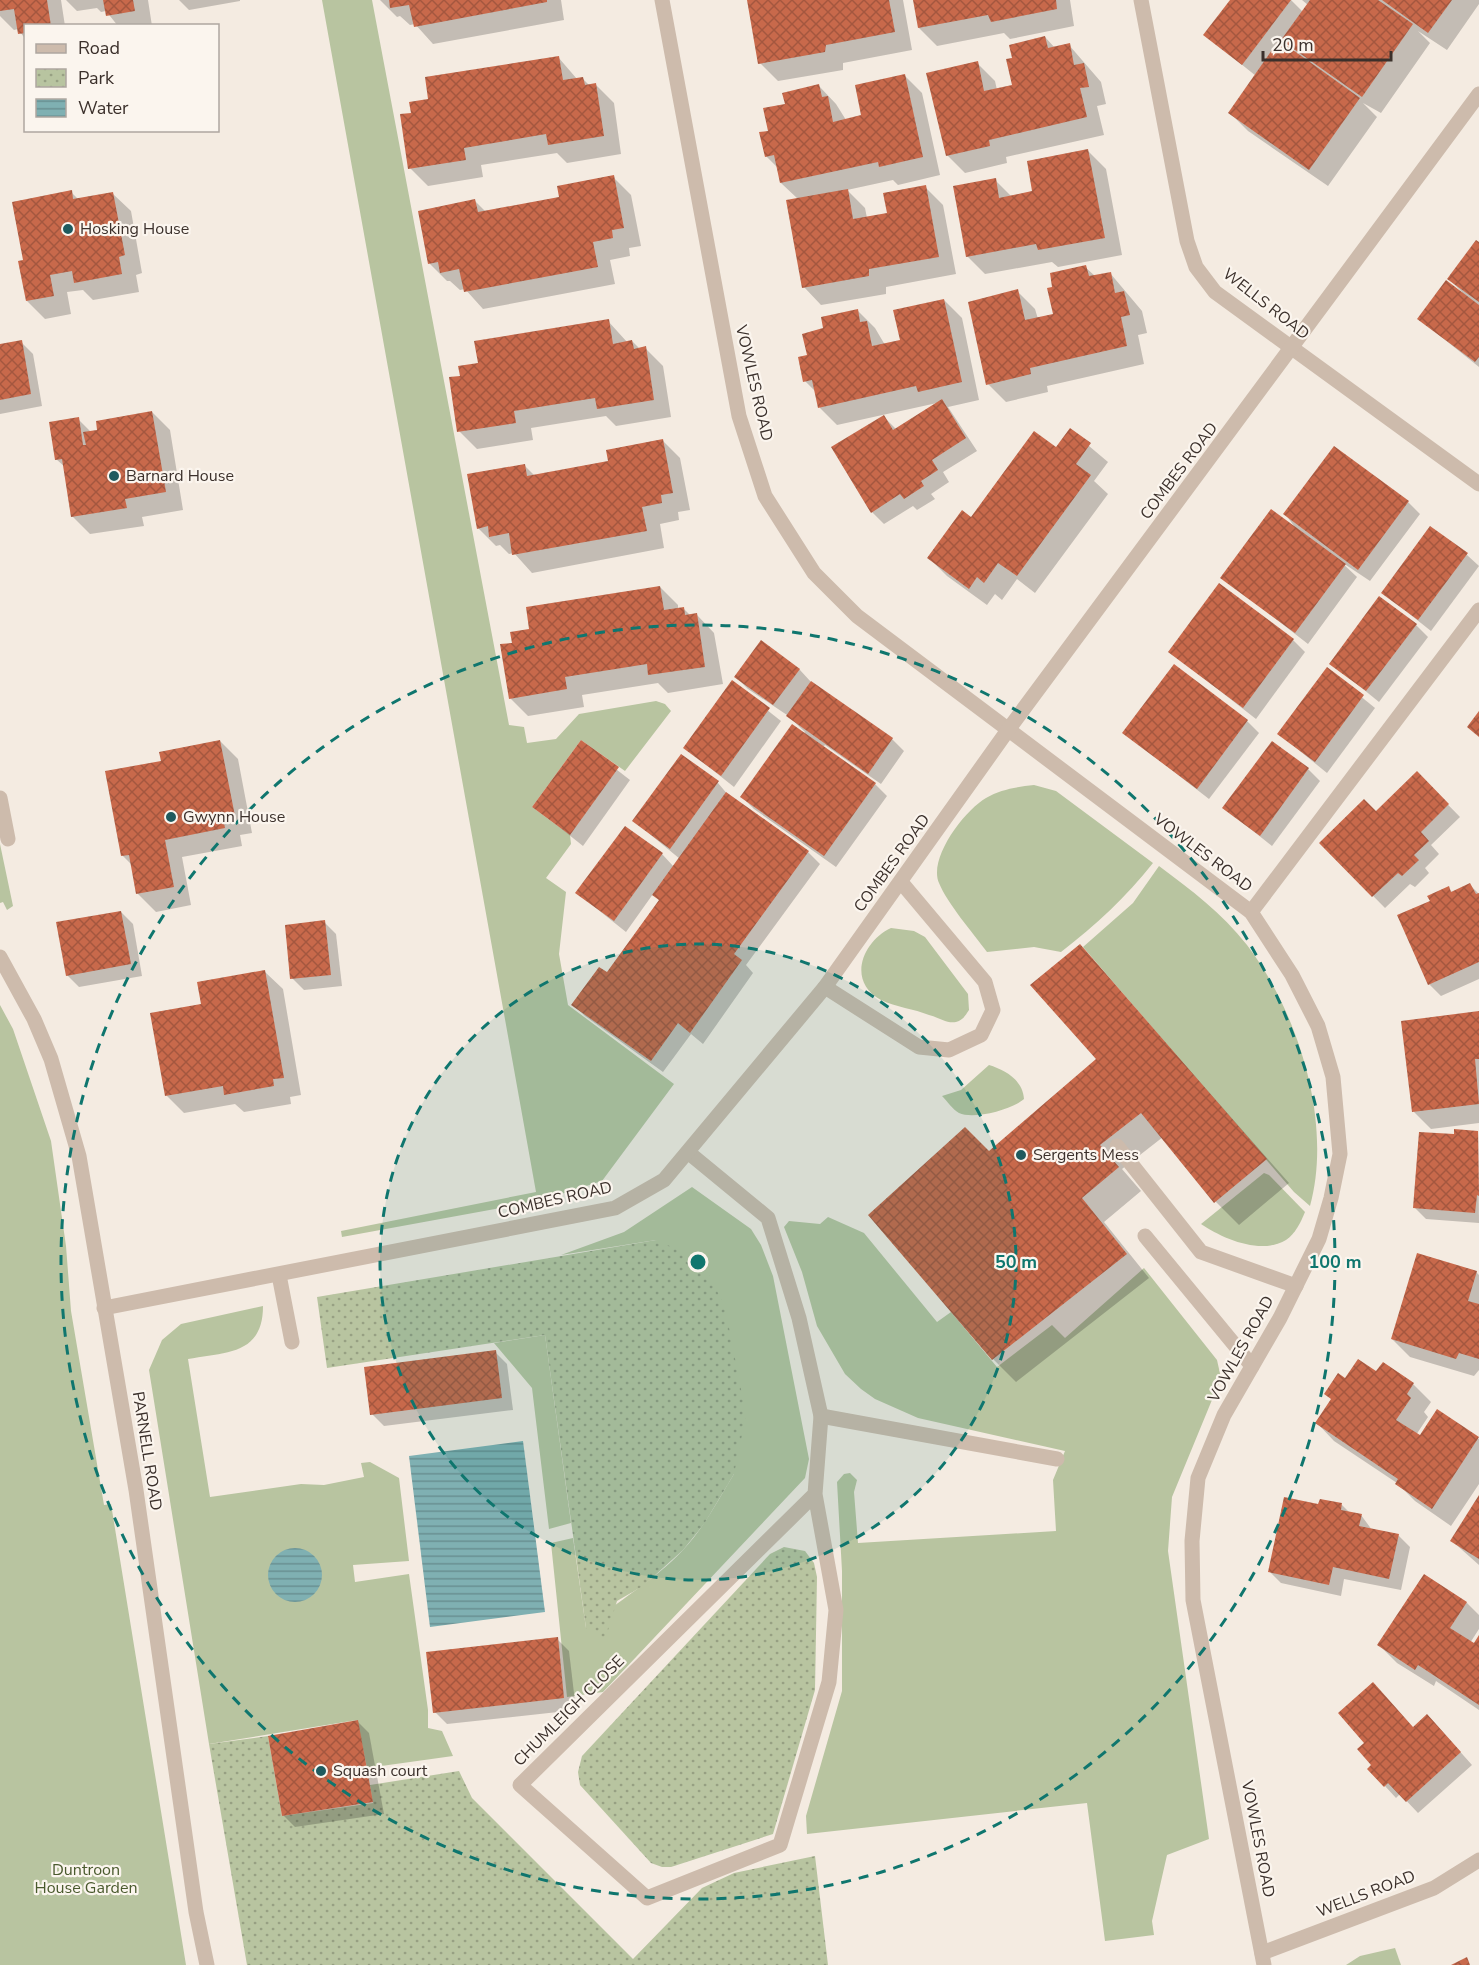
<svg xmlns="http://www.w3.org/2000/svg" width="1479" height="1965" viewBox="0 0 1479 1965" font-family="'Nunito Sans',sans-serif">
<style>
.green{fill:#b8c4a0}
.park{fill:url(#park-dots)}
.water{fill:url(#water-rules)}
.shadow{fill:#0003;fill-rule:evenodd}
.building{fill:url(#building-cross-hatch)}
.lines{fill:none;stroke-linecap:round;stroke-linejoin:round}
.minor{stroke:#cdbbac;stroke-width:15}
.ring{fill:none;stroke:#0f766e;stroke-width:3;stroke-dasharray:10 8}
.poi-dot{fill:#1f5a5e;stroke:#fbf5ee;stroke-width:2}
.labels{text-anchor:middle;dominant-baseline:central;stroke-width:4.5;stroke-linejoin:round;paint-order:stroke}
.poi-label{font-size:16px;fill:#3b302b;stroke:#fbf5ee;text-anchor:start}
.street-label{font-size:16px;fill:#3b302b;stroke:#fbf5ee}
.park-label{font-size:16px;fill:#4a5a2e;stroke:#fbf5ee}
.centre{fill:#0f766e;stroke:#fbf5ee;stroke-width:3}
.ring-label{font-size:18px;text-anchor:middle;font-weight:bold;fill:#0f766e;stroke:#fbf5ee;stroke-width:4.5;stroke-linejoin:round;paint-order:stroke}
</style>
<defs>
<pattern id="park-dots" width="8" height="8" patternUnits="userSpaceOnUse" patternTransform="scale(1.5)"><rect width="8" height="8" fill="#b8c4a0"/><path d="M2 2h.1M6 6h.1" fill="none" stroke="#97a083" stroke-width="1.8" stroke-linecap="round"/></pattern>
<pattern id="water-rules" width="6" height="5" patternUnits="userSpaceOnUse" patternTransform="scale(1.5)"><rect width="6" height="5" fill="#7fb0b2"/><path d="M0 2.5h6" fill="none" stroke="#699091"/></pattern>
<pattern id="building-cross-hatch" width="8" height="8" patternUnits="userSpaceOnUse" patternTransform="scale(1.5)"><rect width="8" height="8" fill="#c8694b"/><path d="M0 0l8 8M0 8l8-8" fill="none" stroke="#a4573f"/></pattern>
</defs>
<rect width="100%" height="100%" fill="#f4ebe1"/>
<!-- green -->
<g class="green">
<polygon points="322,0 372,0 509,725 524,727 527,743 556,739 579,714 656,701 665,704 671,711 625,771 581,740 532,807 570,835 571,844 546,878 566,892 559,954 568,1005 674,1084 602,1181 539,1201 342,1237 341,1231 536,1192"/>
<path d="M1034,785L1056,791L1153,863C1126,897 1096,925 1061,952L1034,947L987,952C973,933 947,903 939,883C928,858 965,810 986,798C1001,789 1017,787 1034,785Z"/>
<polygon points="0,844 13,906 7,910 3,902 0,903"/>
<path d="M1159,866C1191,890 1222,913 1247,945C1298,1012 1333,1122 1310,1206L1294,1192L1083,947L1133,903Z"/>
<path d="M891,928L914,931L925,937L968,994L969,1010C965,1016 963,1020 956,1022C947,1024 938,1017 929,1015C914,1009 896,1007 881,1000C846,981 863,941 891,928Z"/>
<polygon points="0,1005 13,1029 51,1141 66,1246 71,1311 104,1505 111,1504 186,1965 0,1965"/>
<path d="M989,1065C1005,1070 1023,1080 1024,1099C1013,1109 974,1120 959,1113C953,1110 947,1101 942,1096L961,1090Z"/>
<path d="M1264,1173L1269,1175L1305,1212C1301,1222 1295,1234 1286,1240C1261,1255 1223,1239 1201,1224Z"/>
<path d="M692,1187L751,1229L761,1245L773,1276L809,1459L805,1478L603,1692L567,1697L551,1543L573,1538L586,1628C617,1601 654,1581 683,1550C704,1528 718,1500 734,1474L656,1240L561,1255L624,1232Z"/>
<polygon points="828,1217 864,1233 937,1322 951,1312 997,1367 1052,1325 1065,1338 1144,1268 1217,1360 1221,1378 1172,1497 1168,1551 1209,1839 1167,1855 1152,1921 1154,1935 1105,1941 1087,1803 807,1834 806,1816 842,1691 842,1571 837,1482 844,1474 850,1473 857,1480 854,1492 858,1543 1056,1531 1053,1480 1065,1451 918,1418 875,1399 861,1389 845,1374 817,1326 802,1272 784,1227 789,1221 820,1224"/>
<path d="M263,1306C263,1355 226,1352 188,1359L210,1497L301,1484L324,1485L364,1477L361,1463L370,1462L399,1478L409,1561L353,1565L355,1582L409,1574L428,1710V1728L442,1731L453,1756L367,1768L357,1720L209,1744L149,1370L162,1340L181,1324Z"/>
<polygon points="545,1335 571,1523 549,1529 532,1388 494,1343"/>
<polygon points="1395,1948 1401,1965 1346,1965 1360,1956"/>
</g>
<!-- park -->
<g class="park">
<polygon points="656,1240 690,1255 708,1273 725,1307 746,1415 734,1474 704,1524 683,1550 643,1586 617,1601 605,1640 586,1628 545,1335 327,1368 317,1297"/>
<polygon points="784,1547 805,1551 814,1563 817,1577 815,1690 773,1834 671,1867 662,1867 651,1863 580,1785 578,1772 582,1756 770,1554"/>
<polygon points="268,1736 282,1816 373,1803 370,1785 459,1771 472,1798 633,1959 702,1888 734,1873 815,1856 828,1965 247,1965 209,1744"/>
</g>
<!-- water -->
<g class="water">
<polygon points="523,1441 545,1612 430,1627 409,1456"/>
<circle cx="295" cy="1575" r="27"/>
</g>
<!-- shadow -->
<g class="shadow">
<polygon points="0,0 61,0 65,26 26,26 26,40 18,29 14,30 0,16"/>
<polygon points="66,0 148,0 152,26 118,26 106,11 101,12 97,8 77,11"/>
<polygon points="179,0 240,0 240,1 189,10"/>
<polygon points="380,0 561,0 564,20 433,44 415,24 410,25 400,16 397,17"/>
<polygon points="748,0 903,0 912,50 843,63 843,70 778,81 760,63"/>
<polygon points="914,0 1070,0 1074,26 1010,39 1004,33 937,46 919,28"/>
<path d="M1231,0H1291L1303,12L1308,5L1302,0H1479V4L1447,50L1418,31L1430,43L1381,113L1363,103L1377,117L1328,186L1248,131L1230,113L1256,76L1205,35ZM1283,39L1295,51L1294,53L1280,43Z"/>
<polygon points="1045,37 1055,48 1069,45 1101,82 1106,104 1097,106 1104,135 1006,157 1007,163 965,173 947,155 977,63 995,81 997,90 1014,86 1014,59"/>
<polygon points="558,57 577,79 582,78 590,86 596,85 614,103 621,154 567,163 557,153 481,165 483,177 428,186 410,168 413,114 430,101"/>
<polygon points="904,75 922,93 940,175 898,185 893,180 847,190 865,208 867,218 889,214 925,187 943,205 956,274 886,287 886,294 821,305 804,287 798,199 781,183 778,168 766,156 770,132 787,105 819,86 836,104 846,120 863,116"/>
<polygon points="1088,151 1106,169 1122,255 1058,267 1052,262 985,274 967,256 995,180 1012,197 1034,192"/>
<polygon points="613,177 631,195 641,246 629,248 630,256 610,260 615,284 483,309 465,289 460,290 450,281 447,281 429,263 475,201 486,212 561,198"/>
<polygon points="71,192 79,200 113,194 131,211 142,273 136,275 139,292 93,300 83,290 67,292 71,314 45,319 27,301 24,261"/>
<polygon points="1479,244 1479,367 1419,319 1462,292 1449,279"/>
<polygon points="1085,267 1095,276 1110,273 1142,311 1147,333 1138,335 1144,364 1047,386 1048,392 1006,402 988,384 1017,291 1035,309 1038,319 1054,315 1054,288"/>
<polygon points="944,300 962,318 979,400 948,407 977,451 943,472 949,482 931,494 935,499 917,510 913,506 884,524 872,512 883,416 896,429 937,403 837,425 820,408 817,393 805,381 809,356 825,330 857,310 875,328 885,345 901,341"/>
<polygon points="608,321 627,342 632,341 640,349 645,348 663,366 671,417 616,426 606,416 531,428 533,440 477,449 459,431 462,377 479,364"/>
<polygon points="21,342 33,354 42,406 0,414 0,345"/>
<polygon points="152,412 170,430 183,510 142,517 144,526 90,534 72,516 65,467 56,459 78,419 92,433"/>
<polygon points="1070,430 1108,462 1094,481 1108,494 1035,593 1017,579 1002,600 995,594 987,605 947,576 929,558 1056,449"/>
<polygon points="663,441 680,458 690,510 678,512 679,520 660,524 664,548 532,573 514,553 509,554 500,545 496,546 478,528 524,465 535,476 610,462"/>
<polygon points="1408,502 1420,514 1370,581 1340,561 1357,577 1308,644 1222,577 1298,531 1285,514"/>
<polygon points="1467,555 1479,566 1431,631 1383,593"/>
<polygon points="660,587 678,605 678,609 684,609 691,616 697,615 714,633 723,684 668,693 658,683 582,695 584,707 528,716 510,698 514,644 531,630"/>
<polygon points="1416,625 1428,637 1379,702 1331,663"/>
<polygon points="1293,640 1305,652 1256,719 1170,652"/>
<polygon points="762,642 800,670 811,682 892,739 904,751 881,784 825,745 823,747 875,784 887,796 836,867 754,809 742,797 805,732 787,715 748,689 736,677"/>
<polygon points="1327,669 1375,708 1327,773 1279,734"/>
<polygon points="732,682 781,721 734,787 685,748"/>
<polygon points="1247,721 1259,733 1209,799 1124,733"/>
<polygon points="220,741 238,759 252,833 240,835 242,846 182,857 191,905 156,912 138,894 132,865 122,855 163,762"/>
<polygon points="581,742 630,780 583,846 534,807"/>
<polygon points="681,756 718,783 729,796 808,852 820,864 746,965 753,973 703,1044 691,1034 663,1072 585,1016 573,1004 607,974 660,901 653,894 626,932 577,893 662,854 674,867 680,859 634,821"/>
<polygon points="1308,769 1320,781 1272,846 1224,808"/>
<polygon points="1417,773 1460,817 1431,845 1439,854 1425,868 1429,873 1415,887 1410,884 1385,908 1321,843 1376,813"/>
<polygon points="1470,885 1479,894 1479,979 1441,996 1429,984 1399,916 1432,902 1448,888 1453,893"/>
<polygon points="121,912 133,924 142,976 79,987 67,975"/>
<polygon points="324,922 336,934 342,986 304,990 292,978"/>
<polygon points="1080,946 1289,1183 1239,1225 1216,1202 1163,1137 1122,1169 1141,1191 1104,1222 1149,1278 1016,1382 993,1359 989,1153 1098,1059"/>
<polygon points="265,972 283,989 301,1095 290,1097 291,1104 244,1112 235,1104 184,1113 166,1095 203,1005"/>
<polygon points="1479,1012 1479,1123 1431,1129 1413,1111"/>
<polygon points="1478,1132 1479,1223 1426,1219 1414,1207"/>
<polygon points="1476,1272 1479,1275 1479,1370 1474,1376 1410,1357 1392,1339"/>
<polygon points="495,1352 507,1364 513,1410 384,1426 372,1414"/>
<polygon points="1376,1374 1413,1384 1431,1402 1424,1412 1428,1417 1416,1435 1420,1438 1438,1412 1479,1439 1479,1484 1451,1526 1415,1501 1397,1483 1334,1441 1317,1423 1346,1380"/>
<polygon points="1479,1497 1479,1565 1452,1541"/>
<polygon points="1342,1505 1350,1513 1361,1515 1372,1530 1398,1535 1410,1547 1401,1590 1344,1579 1341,1596 1281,1583 1269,1571 1319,1506"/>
<polygon points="1425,1576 1467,1603 1479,1615 1479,1629 1470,1643 1474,1646 1479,1638 1479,1710 1436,1681 1434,1686 1397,1663 1379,1645"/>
<polygon points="557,1639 569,1651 576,1710 447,1724 435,1712"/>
<polygon points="357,1721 369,1733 384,1814 295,1827 283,1815"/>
<polygon points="1413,1728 1439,1728 1472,1765 1418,1813 1400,1794 1396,1798 1385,1786 1373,1765 1366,1743"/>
</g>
<!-- building -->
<g class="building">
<polygon points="0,0 47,0 51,26 26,26 26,33 18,34 14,9 0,11"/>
<polygon points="103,0 133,0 135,11 106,16"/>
<polygon points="389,0 547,0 547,2 414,27 409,5 390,8"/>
<polygon points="747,0 889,0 895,32 826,45 825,52 758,64"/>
<polygon points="913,0 1056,0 1057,9 991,22 988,15 918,28"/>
<polygon points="1230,0 1291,0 1242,65 1203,35"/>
<polygon points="1310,0 1378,0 1413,24 1362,97 1281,40"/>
<polygon points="1382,0 1452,0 1428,33"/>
<polygon points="1045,36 1048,48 1070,43 1074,65 1084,63 1089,87 1080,88 1087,117 989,140 990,146 946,156 926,73 978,61 984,91 1012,85 1006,59 1012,58 1009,45"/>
<polygon points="1279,40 1360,98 1309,170 1228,113"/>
<polygon points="559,56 563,80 583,77 585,85 596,83 604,136 548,145 546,134 464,148 466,160 408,169 400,114 411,113 409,102 428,99 425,77"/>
<polygon points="905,74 923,157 879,167 878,162 780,183 774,155 765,157 759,132 768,131 763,108 785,104 782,93 819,84 822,97 828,96 833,122 861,115 855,85"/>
<polygon points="1088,149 1105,238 1038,250 1036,244 966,257 953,186 996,178 999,198 1032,191 1027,161"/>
<polygon points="614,175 624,228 612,230 613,238 593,242 598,267 464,292 459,269 440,273 438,262 428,264 418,211 475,199 478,212 559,197 557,186"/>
<polygon points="926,185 939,257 869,269 869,276 802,288 786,200 848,189 853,219 887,213 883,193"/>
<polygon points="72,190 73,199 113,192 125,255 119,257 122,274 74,283 72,271 50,275 54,296 26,301 18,261 23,260 12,202"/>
<polygon points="1476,240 1479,242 1479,302 1447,279"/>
<polygon points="1086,265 1089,276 1111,272 1115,293 1124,291 1130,315 1121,317 1127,346 1030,368 1031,374 986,385 968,302 1018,289 1025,320 1053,314 1047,288 1052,287 1050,273"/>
<polygon points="1446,280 1479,305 1479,357 1475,362 1417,319"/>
<polygon points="944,299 962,382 918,392 916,386 818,408 812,380 803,382 798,357 807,355 802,334 823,328 821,317 858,309 860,322 867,321 872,346 900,340 893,310"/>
<polygon points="609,319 613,344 632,340 634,349 646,346 654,400 597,409 595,398 514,411 516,423 457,432 449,377 460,376 458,366 478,363 474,341"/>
<polygon points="22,340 31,394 0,400 0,344"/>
<polygon points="942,399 966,438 932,460 938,470 921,481 924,486 904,499 900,494 871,513 831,447 884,415 893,430"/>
<polygon points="152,411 166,492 125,499 127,508 71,517 62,459 55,460 49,422 79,417 83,445 86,445 83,432 97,430 96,421"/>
<polygon points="1070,428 1091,443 1076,464 1091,475 1017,576 998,563 984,583 977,577 969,589 927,558 962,510 971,517 1034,431 1056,447"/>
<polygon points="663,439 673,493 661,495 662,503 642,507 647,531 512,555 509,533 489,537 488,526 477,529 467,474 525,464 527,476 608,461 606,450"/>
<polygon points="1334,446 1409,501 1358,570 1283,514"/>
<polygon points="1271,509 1346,564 1295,633 1220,578"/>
<polygon points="1430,526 1468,553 1418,620 1381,593"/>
<polygon points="1219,583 1294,639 1243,708 1168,652"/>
<polygon points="660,586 664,610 684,607 685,615 697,613 705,667 648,675 647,664 565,677 567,689 509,699 500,644 512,643 510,632 529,629 526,607"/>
<polygon points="1379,596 1417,624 1366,691 1329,664"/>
<polygon points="761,640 800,669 773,705 734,677"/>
<polygon points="1174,664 1248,720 1197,789 1122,733"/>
<polygon points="1327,667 1364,695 1315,762 1277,734"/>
<polygon points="732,680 770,708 721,776 683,748"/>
<polygon points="811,681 893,738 868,774 786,716"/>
<polygon points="1479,711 1479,737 1467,727"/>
<polygon points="792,724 876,783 824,856 740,797"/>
<polygon points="220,740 235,816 223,818 225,828 165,840 174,887 136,894 129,855 121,856 105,771 161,761 159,752"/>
<polygon points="581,740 619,767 570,835 532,807"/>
<polygon points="1272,741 1309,768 1260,836 1222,808"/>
<polygon points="681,754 719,781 670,849 632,821"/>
<polygon points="1417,771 1449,804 1421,832 1429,841 1414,855 1419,860 1402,876 1398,873 1372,897 1319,843 1364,799 1376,811"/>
<polygon points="726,792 809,851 734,954 742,960 690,1033 678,1023 651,1061 571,1005 599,967 607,972 659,900 652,895"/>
<polygon points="625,826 663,853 614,921 575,893"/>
<polygon points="1470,883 1476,894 1479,893 1479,962 1428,985 1397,915 1430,901 1427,896 1449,886 1451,892"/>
<polygon points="121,911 131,964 66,976 56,922"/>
<polygon points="325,920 331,975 290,979 285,925"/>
<polygon points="1080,944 1267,1159 1214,1203 1141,1113 1100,1145 1119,1167 1082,1198 1127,1254 992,1360 868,1215 965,1127 989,1151 1096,1059 1030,985"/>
<polygon points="265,970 284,1078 273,1079 274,1086 224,1095 223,1086 165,1096 150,1013 201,1004 197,982"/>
<polygon points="1479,1011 1479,1059 1475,1059 1479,1104 1412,1112 1401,1021"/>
<polygon points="1454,1129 1478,1131 1479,1196 1477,1195 1475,1213 1413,1208 1419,1132 1454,1134"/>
<polygon points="1417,1253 1477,1271 1468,1301 1479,1304 1479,1359 1459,1353 1456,1359 1391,1339"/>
<polygon points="496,1350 502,1398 370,1415 364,1367"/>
<polygon points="1358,1359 1376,1371 1383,1362 1414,1383 1407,1394 1411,1398 1396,1420 1420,1435 1437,1409 1479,1437 1432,1509 1395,1484 1398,1479 1315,1423 1331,1399 1324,1394 1338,1373 1345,1378"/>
<polygon points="1479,1495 1479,1559 1450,1541"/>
<polygon points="1284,1497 1318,1504 1320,1499 1342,1503 1341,1510 1362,1514 1359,1526 1399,1534 1389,1579 1333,1567 1329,1585 1268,1572"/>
<polygon points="1424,1574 1467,1602 1450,1628 1474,1643 1479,1635 1479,1705 1418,1665 1415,1670 1377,1645"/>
<polygon points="558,1637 564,1698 433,1713 426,1652"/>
<polygon points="1373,1682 1413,1727 1427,1714 1461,1752 1406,1802 1388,1783 1384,1787 1367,1769 1371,1765 1357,1749 1364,1743 1338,1713"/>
<polygon points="358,1720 373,1802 282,1816 268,1736"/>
<polygon points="1467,1957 1470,1965 1451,1965"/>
</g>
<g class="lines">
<!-- minor -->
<g class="minor">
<polyline points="662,0 739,416 765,496 814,573 857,616 1251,912 1292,975 1318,1026 1333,1077 1340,1154 1331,1198 1319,1239 1280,1318 1224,1415 1198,1478 1192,1541 1193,1600 1264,1965"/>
<polyline points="1141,0 1187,241 1196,267 1215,292 1479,484"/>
<polyline points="0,798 8,839"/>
<polyline points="1251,912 1479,610"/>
<polyline points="0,957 34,1019 51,1059 79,1156 136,1490 196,1912 207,1965"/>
<polyline points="825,987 919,1047 949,1050 981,1035 993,1010 985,982 901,882"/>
<polyline points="1117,1146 1201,1252 1296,1286"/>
<polyline points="689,1153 768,1218 799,1318 821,1416 815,1494 836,1610 829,1682 780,1845 647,1898 520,1785 815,1494"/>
<polyline points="1145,1236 1252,1366"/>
<polyline points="279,1275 292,1342"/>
<polyline points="104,1308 615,1208 664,1180 825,987 1008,730 1479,94"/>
<polyline points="821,1416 1057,1459"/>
<polyline points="1262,1953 1434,1888 1479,1860"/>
</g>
</g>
<!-- distance rings -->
<circle cx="698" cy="1262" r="318" fill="#0f766e" fill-opacity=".12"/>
<g class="ring">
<circle cx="698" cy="1262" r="318"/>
<circle cx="698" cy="1262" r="637"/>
</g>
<!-- markers -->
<g class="poi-dot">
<circle cx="68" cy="229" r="6"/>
<circle cx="114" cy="476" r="6"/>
<circle cx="171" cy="817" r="6"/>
<circle cx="1021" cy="1155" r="6"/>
<circle cx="321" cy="1771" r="6"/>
</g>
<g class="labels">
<!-- poi labels -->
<g class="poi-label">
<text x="80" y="229">Hosking House</text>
<text x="126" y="476">Barnard House</text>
<text x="183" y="817">Gwynn House</text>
<text x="1033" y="1155">Sergents Mess</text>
<text x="333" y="1771">Squash court</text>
</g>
<!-- street labels -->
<g class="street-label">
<text transform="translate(1266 304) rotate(38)">WELLS ROAD</text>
<text transform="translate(754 383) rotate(77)">VOWLES ROAD</text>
<text transform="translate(1179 471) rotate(-53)">COMBES ROAD</text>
<text transform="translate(1203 853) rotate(37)">VOWLES ROAD</text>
<text transform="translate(892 863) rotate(-54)">COMBES ROAD</text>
<text transform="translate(555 1200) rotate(-13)">COMBES ROAD</text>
<text transform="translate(1241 1349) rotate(-61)">VOWLES ROAD</text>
<text transform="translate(147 1451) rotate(81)">PARNELL ROAD</text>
<text transform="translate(569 1711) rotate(-45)">CHUMLEIGH CLOSE</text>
<text transform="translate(1258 1839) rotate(79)">VOWLES ROAD</text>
<text transform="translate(1366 1894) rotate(-21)">WELLS ROAD</text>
</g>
<!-- park labels -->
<g class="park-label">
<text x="86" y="1870">Duntroon<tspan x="86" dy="18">House Garden</tspan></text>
</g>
</g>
<circle cx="698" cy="1262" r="9" class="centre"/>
<g class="ring-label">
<text x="1016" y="1268">50 m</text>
<text x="1335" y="1268">100 m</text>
</g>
<!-- legend -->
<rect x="24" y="24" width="195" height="108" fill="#fbf5ee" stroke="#aea6a0" stroke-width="1.5"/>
<rect x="36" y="44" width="30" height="9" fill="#cdbbac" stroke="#aea6a0" stroke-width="1.5"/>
<text x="78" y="54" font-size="18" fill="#3b302b">Road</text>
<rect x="36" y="69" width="30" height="18" fill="url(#park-dots)" stroke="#aea6a0" stroke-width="1.5"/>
<text x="78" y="84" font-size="18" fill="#3b302b">Park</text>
<rect x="36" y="99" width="30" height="18" fill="url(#water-rules)" stroke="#aea6a0" stroke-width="1.5"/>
<text x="78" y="114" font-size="18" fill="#3b302b">Water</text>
<!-- scale -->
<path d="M1263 51v9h128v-9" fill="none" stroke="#3b302b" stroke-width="3"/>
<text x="1272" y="51" font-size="18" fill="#3b302b" stroke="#fbf5ee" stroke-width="4.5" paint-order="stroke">20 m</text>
</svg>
